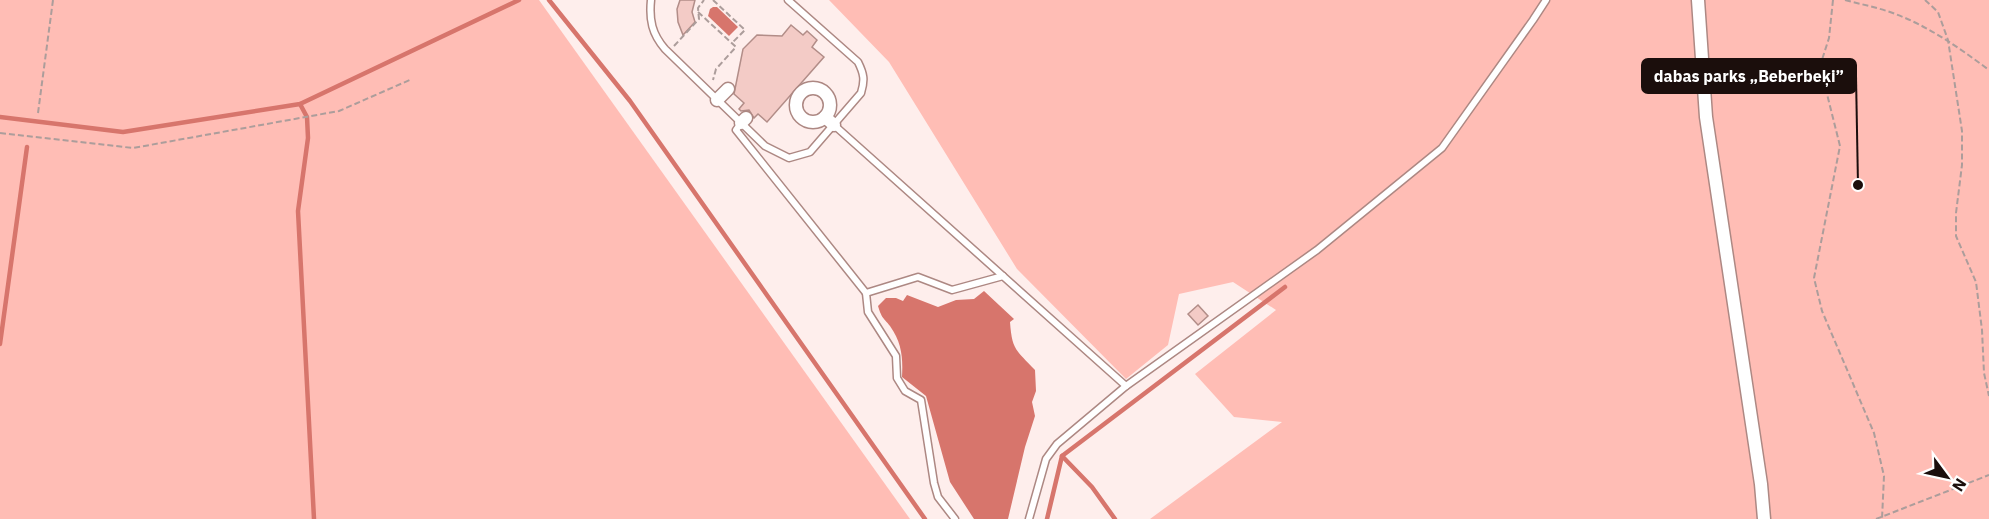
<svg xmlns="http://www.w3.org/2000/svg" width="1989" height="519" viewBox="0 0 1989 519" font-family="'IBM Plex Sans',sans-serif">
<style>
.green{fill:#ffbdb5}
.water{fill:#d7756c}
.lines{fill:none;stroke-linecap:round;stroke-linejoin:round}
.stream{stroke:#d7756c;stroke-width:4.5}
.building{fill:#f3cbc6;stroke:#b28d88;stroke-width:1.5}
.lane-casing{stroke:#ad8883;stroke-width:9}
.street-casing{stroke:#ad8883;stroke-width:15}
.path{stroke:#ac9d9b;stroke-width:2;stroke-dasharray:6 3;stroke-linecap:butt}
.lane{stroke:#fff;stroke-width:6}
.street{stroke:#fff;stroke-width:12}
.leader{fill:none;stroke:#1b0e0c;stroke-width:2}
.callout-dot{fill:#1b0e0c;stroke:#fff;stroke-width:2}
.callout{fill:#1b0e0c;stroke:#1b0e0c;stroke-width:2}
.callout-label{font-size:16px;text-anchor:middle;font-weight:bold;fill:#fff}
</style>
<rect width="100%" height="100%" fill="#feeeec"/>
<!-- green -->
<g class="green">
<polygon points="0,0 539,0 910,519 0,519"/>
<polygon points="829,0 1989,0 1989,519 1150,519 1282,422 1234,417 1195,374 1276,310 1233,282 1179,294 1168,345 1126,379 1017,269 889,62"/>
</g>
<!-- water -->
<g class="water">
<polygon points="713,7 717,7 738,27 729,36 708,16 710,9"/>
<path d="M984,291L1014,319L1010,322C1012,350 1016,350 1035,370L1036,391L1032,402L1035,416L1025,447L1008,519H974L950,482L926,396L902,377C903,358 902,343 890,326C883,317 882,319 878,306L886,298H896L903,301L907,295L938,307L956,300L974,299Z"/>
</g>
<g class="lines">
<!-- stream -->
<g class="stream">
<polyline points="549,0 630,101 925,519"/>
<polyline points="300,104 307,117 308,138 298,211 314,519"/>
<polyline points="0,117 123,132 300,104 519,0"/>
<polyline points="0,344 27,147"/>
<polyline points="1062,456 1092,487 1115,519"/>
<polyline points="1047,519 1062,456 1285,287"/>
</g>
</g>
<!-- building -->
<g class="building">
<polygon points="680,0 695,0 692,12 695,22 683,35 678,22 677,9"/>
<polygon points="791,25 803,35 807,31 817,40 812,47 824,57 767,122 758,114 754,118 749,110 741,111 739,109 744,103 734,94 743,49 757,35 782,36"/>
<polygon points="1198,305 1208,316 1198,325 1188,314"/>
</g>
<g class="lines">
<!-- lane casing -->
<g class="lane-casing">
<g id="lane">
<path d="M651,0C649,20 652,34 665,49L765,146L789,158L810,152L861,93C865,80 864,74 858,62L788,0"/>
<polyline points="741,123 736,130 866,293 918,277 952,290 1003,276"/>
<polyline points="834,125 1126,386"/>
<polyline points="866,293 868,312 896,356 897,378 905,391 921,400 934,483 938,497 955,519"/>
<polyline points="1029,519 1046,459 1057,444 1126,386 1317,250 1442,148 1533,20 1546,0"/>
</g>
</g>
<!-- street casing -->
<g class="street-casing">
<g id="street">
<polyline points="1698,0 1706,117 1761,484 1764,519"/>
<circle cx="813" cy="105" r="17"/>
<polyline points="717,100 728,89"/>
<polyline points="825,117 834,125"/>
<polyline points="741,123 746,118"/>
</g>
</g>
<!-- path -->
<g class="path">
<polyline points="713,0 745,30 732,43"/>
<polyline points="1833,0 1829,38 1820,66 1840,146 1814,278 1822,311 1874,433 1884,476 1882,519"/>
<path d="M1845,0C1860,4 1875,7 1890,12C1927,25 1958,47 1989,70"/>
<polyline points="1925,0 1938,12 1948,40 1962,131 1962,165 1956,213 1956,236 1976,282 1982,330 1984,373 1989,396"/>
<polyline points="698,12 736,47 716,69 713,80"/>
<polyline points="674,46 699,19 698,8 704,0"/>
<polyline points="38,113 53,0"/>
<polyline points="0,133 133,148 339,111 412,79"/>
<polyline points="1876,519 1989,475"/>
</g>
<!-- lane -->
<use href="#lane" class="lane"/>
<!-- street -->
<use href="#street" class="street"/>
</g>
<!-- callouts -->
<path class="leader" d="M1858 185L1856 76"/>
<circle class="callout-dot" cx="1858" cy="185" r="6"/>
<rect class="callout" x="1642" y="59" width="214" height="34" rx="6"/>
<g class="callout-label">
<text x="1749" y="82">dabas parks „Beberbeķi”</text>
</g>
<!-- north arrow -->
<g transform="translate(1947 477) rotate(123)" stroke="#ffffff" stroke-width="4.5" paint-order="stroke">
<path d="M0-4.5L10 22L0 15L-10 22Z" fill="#1b0e0c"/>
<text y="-9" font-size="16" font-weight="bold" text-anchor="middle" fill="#1b0e0c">N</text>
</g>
</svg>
